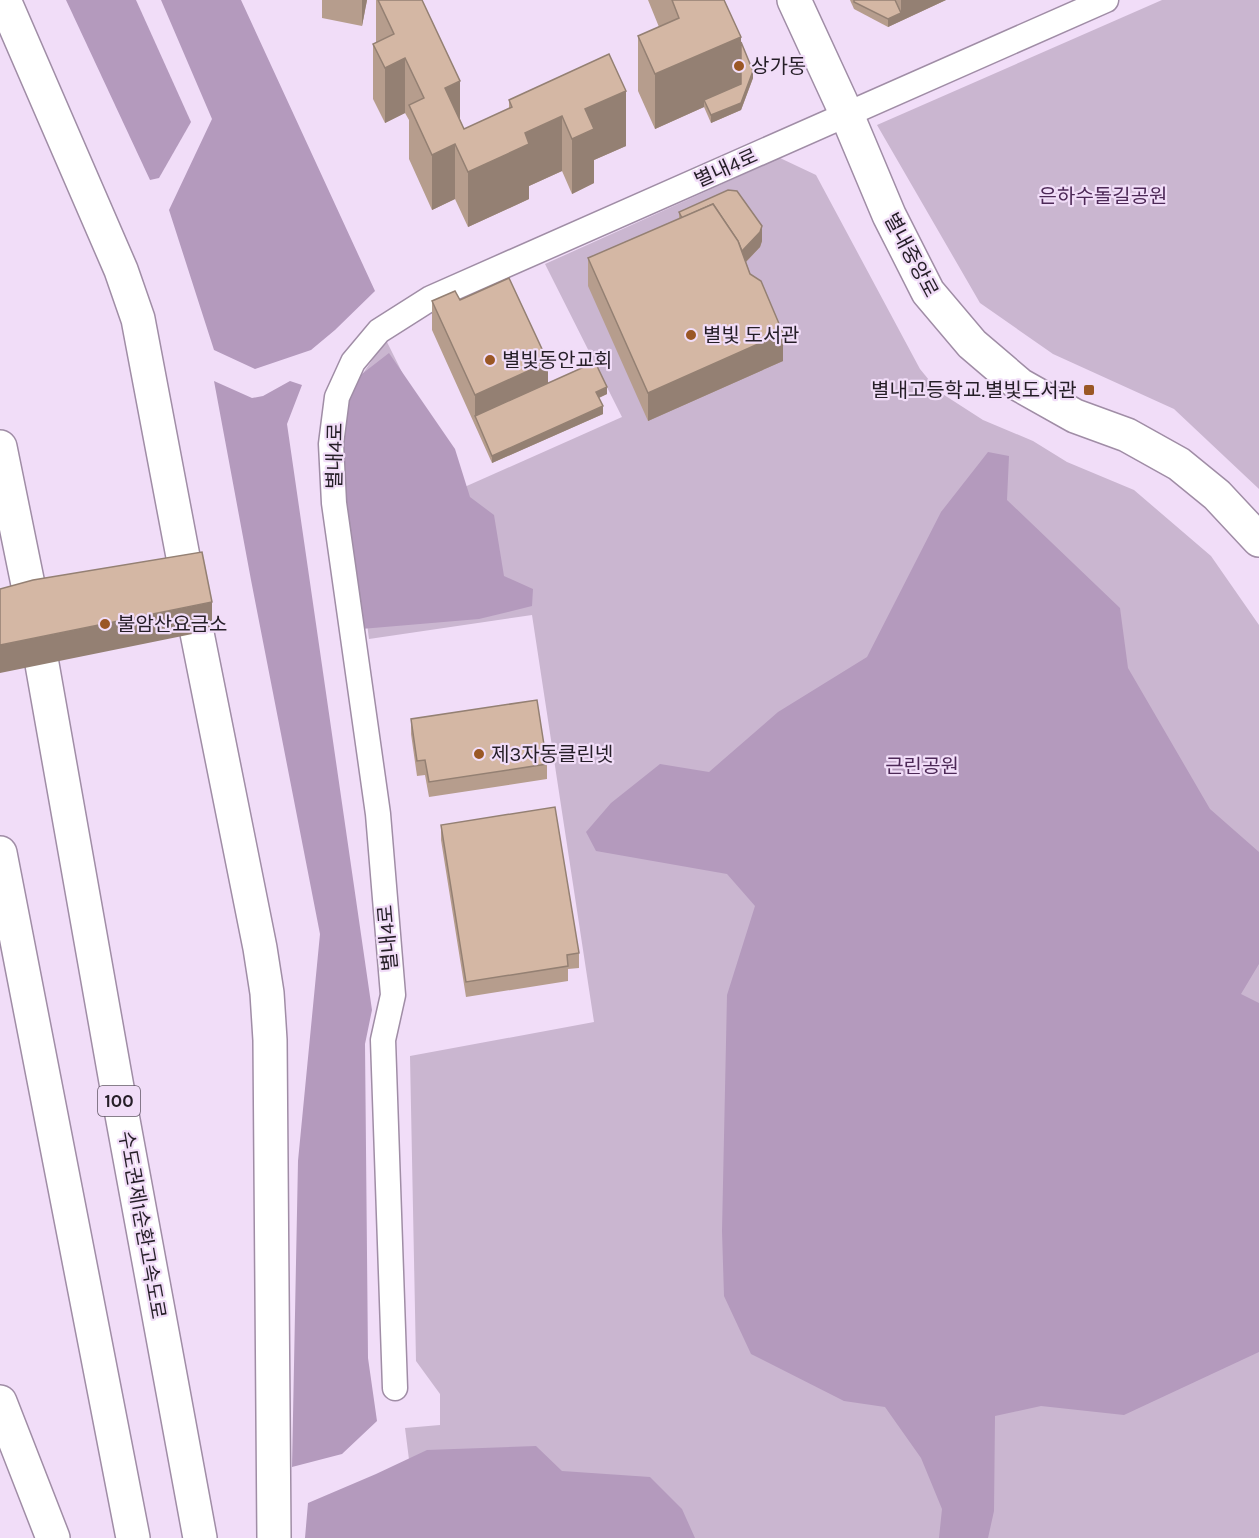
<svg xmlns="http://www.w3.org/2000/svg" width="1259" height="1538" viewBox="0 0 1259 1538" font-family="Karla,'Noto Sans KR',sans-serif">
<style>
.green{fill:#cab6d0}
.forest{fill:#b49abd}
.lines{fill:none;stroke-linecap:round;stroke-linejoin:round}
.street-casing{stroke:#a08da6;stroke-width:27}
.secondary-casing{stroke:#a08da6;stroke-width:36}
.highway-casing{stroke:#a08da6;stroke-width:36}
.street{stroke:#fff;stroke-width:24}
.secondary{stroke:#fff;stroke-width:33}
.highway{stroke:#fff;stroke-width:33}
.wall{fill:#b69d8d}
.shaded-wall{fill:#948073}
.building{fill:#d4b7a4;stroke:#948073;stroke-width:1.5}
.poi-dot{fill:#9a5725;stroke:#f1ddf8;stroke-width:2}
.labels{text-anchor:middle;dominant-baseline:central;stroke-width:4.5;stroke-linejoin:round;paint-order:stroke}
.shield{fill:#f1ddf8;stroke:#625766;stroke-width:1.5}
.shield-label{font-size:18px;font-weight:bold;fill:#251e27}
.poi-label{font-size:20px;fill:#251e27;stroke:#f1ddf8;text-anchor:start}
.street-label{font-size:20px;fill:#251e27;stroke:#f1ddf8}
.park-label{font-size:20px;fill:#4d2957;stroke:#f1ddf8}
</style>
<rect width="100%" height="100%" fill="#f1ddf8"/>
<!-- green -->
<g class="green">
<polygon points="1162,0 1259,0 1259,489 1174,409 1053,354 980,303 877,125"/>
<polygon points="780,158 816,175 920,369 938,391 983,420 1033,441 1067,462 1134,490 1211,556 1259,625 1259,1538 419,1538 405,1428 440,1425 440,1394 416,1361 410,1056 594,1022 532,615 369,639 347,471 357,382 386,340 460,489 622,417 545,264"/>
</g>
<!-- forest -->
<g class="forest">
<polygon points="66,0 136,0 191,122 159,178 150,180"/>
<polygon points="161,0 241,0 375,291 335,330 311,350 255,369 214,350 169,210 212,119"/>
<polygon points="389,353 455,449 470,497 494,515 504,576 533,589 532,606 479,619 361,629 338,435 349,384"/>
<polygon points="214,381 252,398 263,396 290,381 302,385 287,424 372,1010 365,1044 368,1358 377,1421 342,1454 292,1467 298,1161 320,934 251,580"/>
<polygon points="988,452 1009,456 1007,500 1120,608 1128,668 1210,809 1259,852 1259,964 1241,994 1259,1003 1259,1352 1124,1415 1041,1406 995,1416 994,1511 988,1538 939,1538 942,1509 921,1458 885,1407 844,1401 751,1354 724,1296 722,1231 727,995 755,906 727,874 596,851 586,832 611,803 660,764 709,772 778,712 867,657 941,512"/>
<polygon points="536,1446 562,1471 650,1477 682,1509 695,1538 305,1538 308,1503 376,1474 427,1450"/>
</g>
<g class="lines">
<!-- street casing -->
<g class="street-casing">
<polyline id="street" points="395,1388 383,1040 393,995 378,814 334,503 331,444 337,397 353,362 379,331 431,298 1106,0"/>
</g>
<!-- secondary casing -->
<g class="secondary-casing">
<polyline id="secondary" points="794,0 847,115 889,215 928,292 972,344 1020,385 1075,416 1127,435 1179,464 1217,495 1259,540"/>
</g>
<!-- highway casing -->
<g class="highway-casing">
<g id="highway">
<polyline points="4,0 121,270 138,319 188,583"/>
<polyline points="0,447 33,609"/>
<polyline points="197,633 260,948 267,993 270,1040 274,1538"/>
<polyline points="42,664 118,1093 200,1538"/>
<polyline points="0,853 133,1538"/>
<polyline points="0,1402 53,1538"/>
</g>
</g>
<!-- street -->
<use href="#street" class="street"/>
<!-- secondary -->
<use href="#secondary" class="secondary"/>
<!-- highway -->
<use href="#highway" class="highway"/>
</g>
<!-- wall -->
<g class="wall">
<polygon points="322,0 367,0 362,26 322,18"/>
<polygon points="376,0 422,0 460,120 464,129 509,109 509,100 609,54 626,146 594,160 594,183 572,194 562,171 529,186 529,199 468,227 455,199 432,210 409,159 409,120 405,113 385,123 373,99 373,44 376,43"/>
<polygon points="648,0 724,0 753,78 741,110 711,123 704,107 655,129 638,91 638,36 659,27"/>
<polygon points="850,0 946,0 888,27 854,9"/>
<polygon points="679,212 762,241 760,247 746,262 783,361 648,421 588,286 588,258 679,219"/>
<polygon points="460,300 548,384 607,394 599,398 603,414 492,463 432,330 432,301"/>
<polygon points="411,719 547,764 547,779 429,797 425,775 417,776 411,734"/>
<polygon points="441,825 579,953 579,968 568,969 568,981 466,997 441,840"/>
</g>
<!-- shaded-wall -->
<g class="shaded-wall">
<polygon points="362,0 367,0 362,26"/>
<polygon points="901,0 946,0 888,27 888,19 901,13"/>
<polygon points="741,37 741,92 704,100 704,107 655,129 655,74"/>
<polygon points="405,58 405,113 385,123 385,68"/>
<polygon points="753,71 753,78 741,110 711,123 711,115"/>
<polygon points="460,81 460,136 445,88"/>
<polygon points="626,91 626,146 594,160 594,183 572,194 572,139 585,109"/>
<polygon points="562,116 562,171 529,186 529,199 468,227 468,172 525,133"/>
<polygon points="455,144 455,199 432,210 432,155"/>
<polygon points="762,226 762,241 760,247 738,270 738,255"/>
<polygon points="783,333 783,361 648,421 648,393"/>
<polygon points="548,362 548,391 475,416 475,395"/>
<polygon points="607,387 607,394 596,399 596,392"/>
<polygon points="603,406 603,414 492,463 492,456"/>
<polygon points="212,602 212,630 0,673 0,645"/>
</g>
<!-- building -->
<g class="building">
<polygon points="378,0 422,0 460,81 445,88 464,129 512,107 509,100 609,54 626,91 585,109 594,129 572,139 562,116 525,133 529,144 468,172 455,144 432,155 409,105 424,98 405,58 385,68 373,44 394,34"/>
<polygon points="672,0 724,0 741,37 655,74 638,36 679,18"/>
<polygon points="854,0 895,0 901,13 888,19 854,2"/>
<polygon points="741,42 753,71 741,103 711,115 704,100 741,84"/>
<polygon points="728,190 737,191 762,226 760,232 742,251 738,241 713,204 682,218 679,212"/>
<polygon points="713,204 738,241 750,274 761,281 783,333 648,393 588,258"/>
<polygon points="509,278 548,362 475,395 432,301 455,291 460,300"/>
<polygon points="595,362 607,387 596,392 603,406 492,456 475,416"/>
<polygon points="202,552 212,602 0,645 0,589 33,580"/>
<polygon points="537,700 547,764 429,782 425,760 417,761 411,719"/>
<polygon points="555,807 579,953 567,955 568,966 466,982 441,825"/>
</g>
<!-- markers -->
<g class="poi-dot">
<circle cx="739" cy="66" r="6"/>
<circle cx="691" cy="335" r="6"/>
<circle cx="490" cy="360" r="6"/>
<rect x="1083" y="384" width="12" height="12" rx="3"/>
<circle cx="105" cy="624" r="6"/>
<circle cx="479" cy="754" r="6"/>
</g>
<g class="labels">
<!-- shield labels -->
<rect class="shield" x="98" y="1086" width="42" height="30" rx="4.5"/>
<g class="shield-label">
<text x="119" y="1101">100</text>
</g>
<!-- poi labels -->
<g class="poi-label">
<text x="751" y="66">상가동</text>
<text x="703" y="335">별빛 도서관</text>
<text x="502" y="360">별빛동안교회</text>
<text x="1077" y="390" text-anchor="end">별내고등학교.별빛도서관</text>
<text x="117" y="624">불암산요금소</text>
<text x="491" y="754">제3자동클린넷</text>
</g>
<!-- street labels -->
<g class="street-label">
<text transform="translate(726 168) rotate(-24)">별내4로</text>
<text transform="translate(911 255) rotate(62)">별내중앙로</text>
<text transform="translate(335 456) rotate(-89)">별내4로</text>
<text transform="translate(388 938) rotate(-95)">별내4로</text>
<text transform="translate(142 1225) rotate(80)">수도권제1순환고속도로</text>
</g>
<!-- park labels -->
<g class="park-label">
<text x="1103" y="196">은하수돌길공원</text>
<text x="922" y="766">근린공원</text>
</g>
</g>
</svg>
